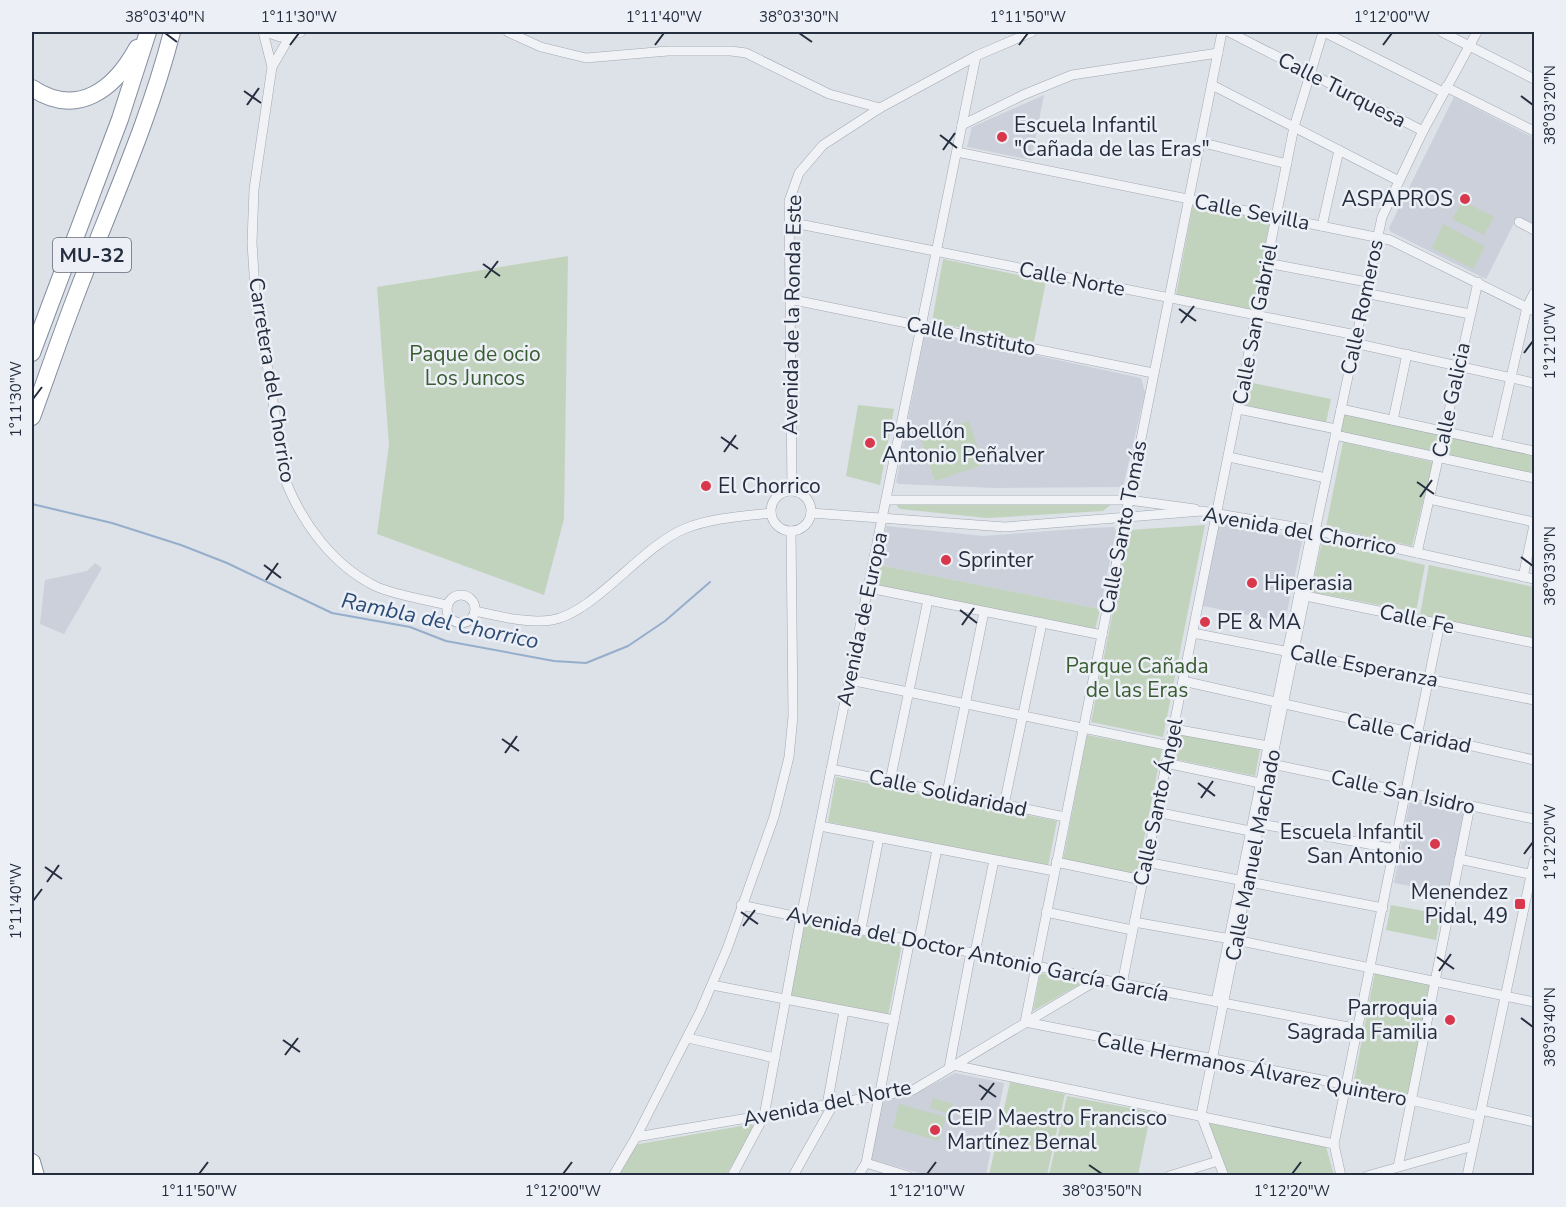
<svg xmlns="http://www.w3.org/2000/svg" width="1566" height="1207" viewBox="0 0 1566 1207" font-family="'Nunito Sans',sans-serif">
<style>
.built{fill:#cbd0da}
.green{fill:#c2d3bd}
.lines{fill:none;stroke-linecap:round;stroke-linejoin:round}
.stream{stroke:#95aecb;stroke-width:2}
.minor-casing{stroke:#a2a8b2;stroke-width:10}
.motorway-casing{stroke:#838ea0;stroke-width:18}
.minor{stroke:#f0f2f6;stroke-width:9}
.motorway{stroke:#fff;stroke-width:16}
.ticks{fill:none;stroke:#252e3f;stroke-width:2}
.poi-dot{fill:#d8374c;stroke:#ecf0f6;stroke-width:2}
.labels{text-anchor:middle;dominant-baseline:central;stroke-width:5;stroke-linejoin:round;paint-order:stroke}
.shield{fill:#ecf0f6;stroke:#616876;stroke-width:1.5}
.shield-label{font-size:20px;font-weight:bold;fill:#252e3f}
.street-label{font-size:21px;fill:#252e3f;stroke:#ecf0f6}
.poi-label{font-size:21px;fill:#252e3f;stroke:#ecf0f6;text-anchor:start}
.park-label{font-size:21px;fill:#395c31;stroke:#ecf0f6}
.water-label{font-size:22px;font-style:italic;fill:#2c4c76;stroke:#ecf0f6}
.neatline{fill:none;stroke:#252e3f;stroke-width:2}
.ticks-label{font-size:15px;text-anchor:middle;fill:#252e3f}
</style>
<rect width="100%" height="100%" fill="#dde1e8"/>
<!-- built -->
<g class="built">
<polygon points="1044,95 1031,160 967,147 972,127"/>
<polygon points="1454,97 1534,138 1534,225 1517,217 1486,279 1391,232 1389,228"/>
<polygon points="932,333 1141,378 1145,393 1123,487 996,488 899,484 896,482 924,336"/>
<polygon points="1222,523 1299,538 1302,541 1285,622 1203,606 1219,525"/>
<polygon points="886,526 983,536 1090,528 1114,527 1116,531 1100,609 879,565"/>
<polygon points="95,563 102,568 64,634 40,624 45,580 87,571"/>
<polygon points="1410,800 1461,809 1464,814 1449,893 1394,883"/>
<polygon points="955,1073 1004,1083 986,1175 927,1175 869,1159 881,1101 913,1095"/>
</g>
<!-- green -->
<g class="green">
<polygon points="1462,201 1494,217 1484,235 1452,219"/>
<polygon points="1193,204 1270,221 1252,311 1176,295"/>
<polygon points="1443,224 1485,246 1473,269 1432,248"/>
<polygon points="568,256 564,519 544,595 377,534 389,445 377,287"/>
<polygon points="943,259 1046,281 1034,342 932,322"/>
<polygon points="1248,382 1331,399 1326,423 1243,407"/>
<polygon points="858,405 894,409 880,485 846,476"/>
<polygon points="1344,412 1439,434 1435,453 1339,433"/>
<polygon points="969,421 983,465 935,481 920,437"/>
<polygon points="1446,434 1534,454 1534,476 1442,455"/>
<polygon points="1343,442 1433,462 1412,546 1326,527"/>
<polygon points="898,503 1113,503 1103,511 987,518 900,509 897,506"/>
<polygon points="1205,525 1163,737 1091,722 1129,530"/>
<polygon points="1322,541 1425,565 1416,612 1311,592"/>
<polygon points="879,565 1100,609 1095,630 874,586"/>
<polygon points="1429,565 1534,587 1534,639 1420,615"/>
<polygon points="1179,733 1260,750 1255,776 1174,759"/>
<polygon points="1087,735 1162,749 1137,874 1063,860"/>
<polygon points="836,777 1057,821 1048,866 828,822"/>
<polygon points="1391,905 1441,914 1436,940 1386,930"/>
<polygon points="803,923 902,944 888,1016 788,996"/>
<polygon points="1375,972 1430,983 1408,1094 1354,1081"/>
<polygon points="1040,973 1084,982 1033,1011"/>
<polygon points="1010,1082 1065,1094 1047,1175 989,1175"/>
<polygon points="1067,1096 1151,1112 1138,1175 1049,1175"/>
<polygon points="933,1098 953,1104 950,1114 930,1108"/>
<polygon points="899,1104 946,1117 939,1141 893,1128"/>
<polygon points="1209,1123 1326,1147 1334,1175 1227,1175"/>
<polygon points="752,1124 754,1129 726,1175 618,1176 634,1145"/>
</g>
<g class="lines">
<!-- stream -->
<polyline class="stream" points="32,504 112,523 181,545 227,563 332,613 410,627 446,641 554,661 586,663 628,646 665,621 710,582"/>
<!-- minor casing -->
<g class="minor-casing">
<g id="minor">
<polyline points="263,32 272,67"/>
<polyline points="266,32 280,37 301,32"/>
<polyline points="508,32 541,47 586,58 668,51 731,51 746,53 829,94 880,108"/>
<polyline points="1222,32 1025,1022 1347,1085 1479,1116"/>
<polyline points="1229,32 1423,131"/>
<polyline points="1324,32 1443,92"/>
<polyline points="1442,32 1534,79"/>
<path d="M290,36L272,67L254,189L252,243L255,290L286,482C303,524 333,565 375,586C397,596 424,599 447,605"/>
<polyline points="1212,85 1399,181"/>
<polyline points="1446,87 1534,131"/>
<polyline points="962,125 1023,95 1072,75 1218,53"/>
<polyline points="1200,142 1287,164"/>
<polyline points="957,152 1390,240 1534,311"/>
<polyline points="789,222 1356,335"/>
<polyline points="1519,222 1534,230"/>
<polyline points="1322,226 1339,150"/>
<polyline points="1267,263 1367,282"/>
<polyline points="1365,293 1470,314"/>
<polyline points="789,299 1153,373"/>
<polyline points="1354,343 1534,383"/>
<polyline points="1238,409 1336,429"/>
<polyline points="1341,409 1534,451"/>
<polyline points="1393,420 1407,354"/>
<polyline points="1335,435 1534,478"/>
<polyline points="1496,443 1527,307 1534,293"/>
<polyline points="1229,457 1326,478"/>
<polyline points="792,491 789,201 799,173 823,145 880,108 976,56 1032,32"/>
<circle cx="791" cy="511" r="20"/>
<polyline points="1429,499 1534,522"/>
<polyline points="887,500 1129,500 1195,509"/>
<polyline points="811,513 1005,527 1202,511 1318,531 1534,579"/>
<polyline points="1315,531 1382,217 1423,131 1477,32"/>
<polyline points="1417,553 1478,282"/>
<polyline points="1523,577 1534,525"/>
<polyline points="869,588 1102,635"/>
<polyline points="1301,595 1534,643"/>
<circle cx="461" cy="609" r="14"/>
<path d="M475,611C498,616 528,624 552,620C594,613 641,547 684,529C710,518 743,516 771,513"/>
<polyline points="1193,633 1534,700"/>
<polyline points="850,680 1170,746"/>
<polyline points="1183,681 1534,760"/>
<polyline points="1174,729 1268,746"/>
<polyline points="1166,763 1260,783"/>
<polyline points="1267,763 1534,819"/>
<polyline points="831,769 1065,817"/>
<polyline points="890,781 928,600"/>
<polyline points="947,793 984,612"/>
<polyline points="1004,805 1042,623"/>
<polyline points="1156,812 1250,831"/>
<polyline points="1256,823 1395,849"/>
<polyline points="820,826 1054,871"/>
<polyline points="1459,859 1534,875"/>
<polyline points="1056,862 1142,880"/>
<polyline points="1146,862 1383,908"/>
<polyline points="741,905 1099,979 1359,1029"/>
<polyline points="1046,912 1132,930"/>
<polyline points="1134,922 1236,940 1534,1002"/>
<polyline points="861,929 879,838"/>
<polyline points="919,940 937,849"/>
<polyline points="975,953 994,860"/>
<polyline points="1122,984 1294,127 1323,32"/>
<polyline points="712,985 894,1020"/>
<polyline points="1216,1002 1312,530"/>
<polyline points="688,1038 775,1058"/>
<polyline points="953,1065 1334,1144"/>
<polyline points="949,1068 971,952"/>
<polyline points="827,1105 844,1011"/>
<polyline points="1481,1110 1534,1122"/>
<polyline points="636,1137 913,1090 1099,979"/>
<polyline points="866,1163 908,1176"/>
<polyline points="1398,1167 1470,806"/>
<polyline points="613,1176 636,1137 700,1012 727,949 774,817 789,757 793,716 791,531"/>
<polyline points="732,1176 764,1116 801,917 976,56"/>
<polyline points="793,1176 834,1103"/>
<polyline points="858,1176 866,1163 910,939"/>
<polyline points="1169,1176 1218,1161"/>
<polyline points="1224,1176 1201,1115 1318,531"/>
<polyline points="1341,1176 1334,1144 1440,623"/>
<polyline points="1367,1176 1473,1146"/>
<polyline points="1467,1176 1534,861"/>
</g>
</g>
<!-- motorway casing -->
<g class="motorway-casing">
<g id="motorway">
<path d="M32,88C77,118 114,90 137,48"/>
<polyline points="32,353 120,119 148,32"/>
<path d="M32,417C47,376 61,334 77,293C110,206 149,122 172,32"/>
<polyline points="32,1162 36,1176"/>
</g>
</g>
<!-- minor -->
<use href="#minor" class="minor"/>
<!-- motorway -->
<use href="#motorway" class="motorway"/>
</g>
<!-- ticks -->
<path class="ticks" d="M165,33L177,42M799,33L812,42M290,45L299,33M655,45L664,33M1019,45L1028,33M1383,45L1392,33M244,91L261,103M1521,96L1533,105M247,105L259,88M940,135L957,148M943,150L955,133M483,264L500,276M485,278L498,261M1179,309L1196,321M1181,323L1194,306M1524,353L1533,341M33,399L42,387M721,437L738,449M724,452L736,435M1417,482L1434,494M1420,497L1432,480M1521,557L1533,566M264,565L281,578M266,580L278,563M960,610L977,623M962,625L974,608M502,739L519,751M505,753L517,736M1198,783L1215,796M1201,798L1213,781M1524,854L1533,842M45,867L62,879M47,882L59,865M33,901L42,889M741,912L758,924M743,926L755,910M1437,957L1454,969M1439,971L1451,954M1521,1018L1533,1027M283,1040L300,1052M285,1055L298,1038M979,1085L996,1097M981,1100L994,1083M1089,1165L1102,1174M199,1174L208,1162M563,1174L572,1162M927,1174L936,1162M1292,1174L1301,1162"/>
<!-- markers -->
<g class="poi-dot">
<circle cx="1002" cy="137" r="6"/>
<circle cx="1465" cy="199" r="6"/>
<circle cx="870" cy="443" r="6"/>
<circle cx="706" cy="486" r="6"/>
<circle cx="946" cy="560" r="6"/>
<circle cx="1252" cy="583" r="6"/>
<circle cx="1205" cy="622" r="6"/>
<circle cx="1435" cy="844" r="6"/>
<rect x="1514" y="898" width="12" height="12" rx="3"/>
<circle cx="1450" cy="1020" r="6"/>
<circle cx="935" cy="1130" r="6"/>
</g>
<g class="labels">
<!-- shield labels -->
<rect class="shield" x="53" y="238" width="78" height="34" rx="4.5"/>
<g class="shield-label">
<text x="92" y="255">MU-32</text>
</g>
<!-- street labels -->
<g class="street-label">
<text transform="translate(1342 90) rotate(27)">Calle Turquesa</text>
<text transform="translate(1252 212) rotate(11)">Calle Sevilla</text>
<text transform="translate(1072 279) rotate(11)">Calle Norte</text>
<text transform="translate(1362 307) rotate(-78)">Calle Romeros</text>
<text transform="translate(792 315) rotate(-89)">Avenida de la Ronda Este</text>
<text transform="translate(1255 324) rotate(-79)">Calle San Gabriel</text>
<text transform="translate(971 336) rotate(11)">Calle Instituto</text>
<text transform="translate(272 380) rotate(81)">Carretera del Chorrico</text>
<text transform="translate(1451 400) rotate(-78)">Calle Galicia</text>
<text transform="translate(1123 527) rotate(-79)">Calle Santo Tomás</text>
<text transform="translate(1300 531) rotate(10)">Avenida del Chorrico</text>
<text transform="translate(862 619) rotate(-78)">Avenida de Europa</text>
<text transform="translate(1417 619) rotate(12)">Calle Fe</text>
<text transform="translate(1364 666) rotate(11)">Calle Esperanza</text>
<text transform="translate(1409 733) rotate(12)">Calle Caridad</text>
<text transform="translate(1403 792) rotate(12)">Calle San Isidro</text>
<text transform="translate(948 793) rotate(12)">Calle Solidaridad</text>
<text transform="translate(1158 802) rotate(-78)">Calle Santo Ángel</text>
<text transform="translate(1253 855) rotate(-79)">Calle Manuel Machado</text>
<text transform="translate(978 954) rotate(12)">Avenida del Doctor Antonio García García</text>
<text transform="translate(1252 1069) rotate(11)">Calle Hermanos Álvarez Quintero</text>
<text transform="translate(827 1103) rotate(-11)">Avenida del Norte</text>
</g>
<!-- poi labels -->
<g class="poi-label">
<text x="1014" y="125">Escuela Infantil<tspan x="1014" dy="24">"Cañada de las Eras"</tspan></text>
<text x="1453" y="199" text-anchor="end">ASPAPROS</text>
<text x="882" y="431">Pabellón<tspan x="882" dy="24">Antonio Peñalver</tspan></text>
<text x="718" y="486">El Chorrico</text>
<text x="958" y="560">Sprinter</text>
<text x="1264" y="583">Hiperasia</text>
<text x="1217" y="622">PE &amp; MA</text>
<text x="1423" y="832" text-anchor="end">Escuela Infantil<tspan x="1423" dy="24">San Antonio</tspan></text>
<text x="1508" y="892" text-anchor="end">Menendez<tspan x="1508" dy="24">Pidal, 49</tspan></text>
<text x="1438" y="1008" text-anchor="end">Parroquia<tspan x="1438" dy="24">Sagrada Familia</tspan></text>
<text x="947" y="1118">CEIP Maestro Francisco<tspan x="947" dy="24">Martínez Bernal</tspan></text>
</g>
<!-- park labels -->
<g class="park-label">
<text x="475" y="354">Paque de ocio<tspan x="475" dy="24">Los Juncos</tspan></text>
<text x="1137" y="666">Parque Cañada<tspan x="1137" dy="24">de las Eras</tspan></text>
</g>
<!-- water labels -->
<g class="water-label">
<text transform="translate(440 621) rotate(12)">Rambla del Chorrico</text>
</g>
</g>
<!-- border -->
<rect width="1566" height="1207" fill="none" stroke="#ecf0f6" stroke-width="66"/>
<rect x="33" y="33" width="1500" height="1141" class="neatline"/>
<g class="ticks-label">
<text x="165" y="22">38°03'40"N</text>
<text x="299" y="22">1°11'30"W</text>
<text x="664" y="22">1°11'40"W</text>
<text x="799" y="22">38°03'30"N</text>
<text x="1028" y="22">1°11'50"W</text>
<text x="1392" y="22">1°12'00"W</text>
<text transform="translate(1550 105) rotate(-90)" y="5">38°03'20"N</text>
<text transform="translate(1550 341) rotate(-90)" y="5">1°12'10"W</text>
<text transform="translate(16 399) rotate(-90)" y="5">1°11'30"W</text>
<text transform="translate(1550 566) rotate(-90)" y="5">38°03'30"N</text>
<text transform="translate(1550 842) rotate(-90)" y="5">1°12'20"W</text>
<text transform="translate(16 901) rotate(-90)" y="5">1°11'40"W</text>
<text transform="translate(1550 1027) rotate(-90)" y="5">38°03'40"N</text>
<text x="199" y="1196">1°11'50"W</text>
<text x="563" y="1196">1°12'00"W</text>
<text x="927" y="1196">1°12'10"W</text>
<text x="1102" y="1196">38°03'50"N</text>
<text x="1292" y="1196">1°12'20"W</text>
</g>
</svg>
